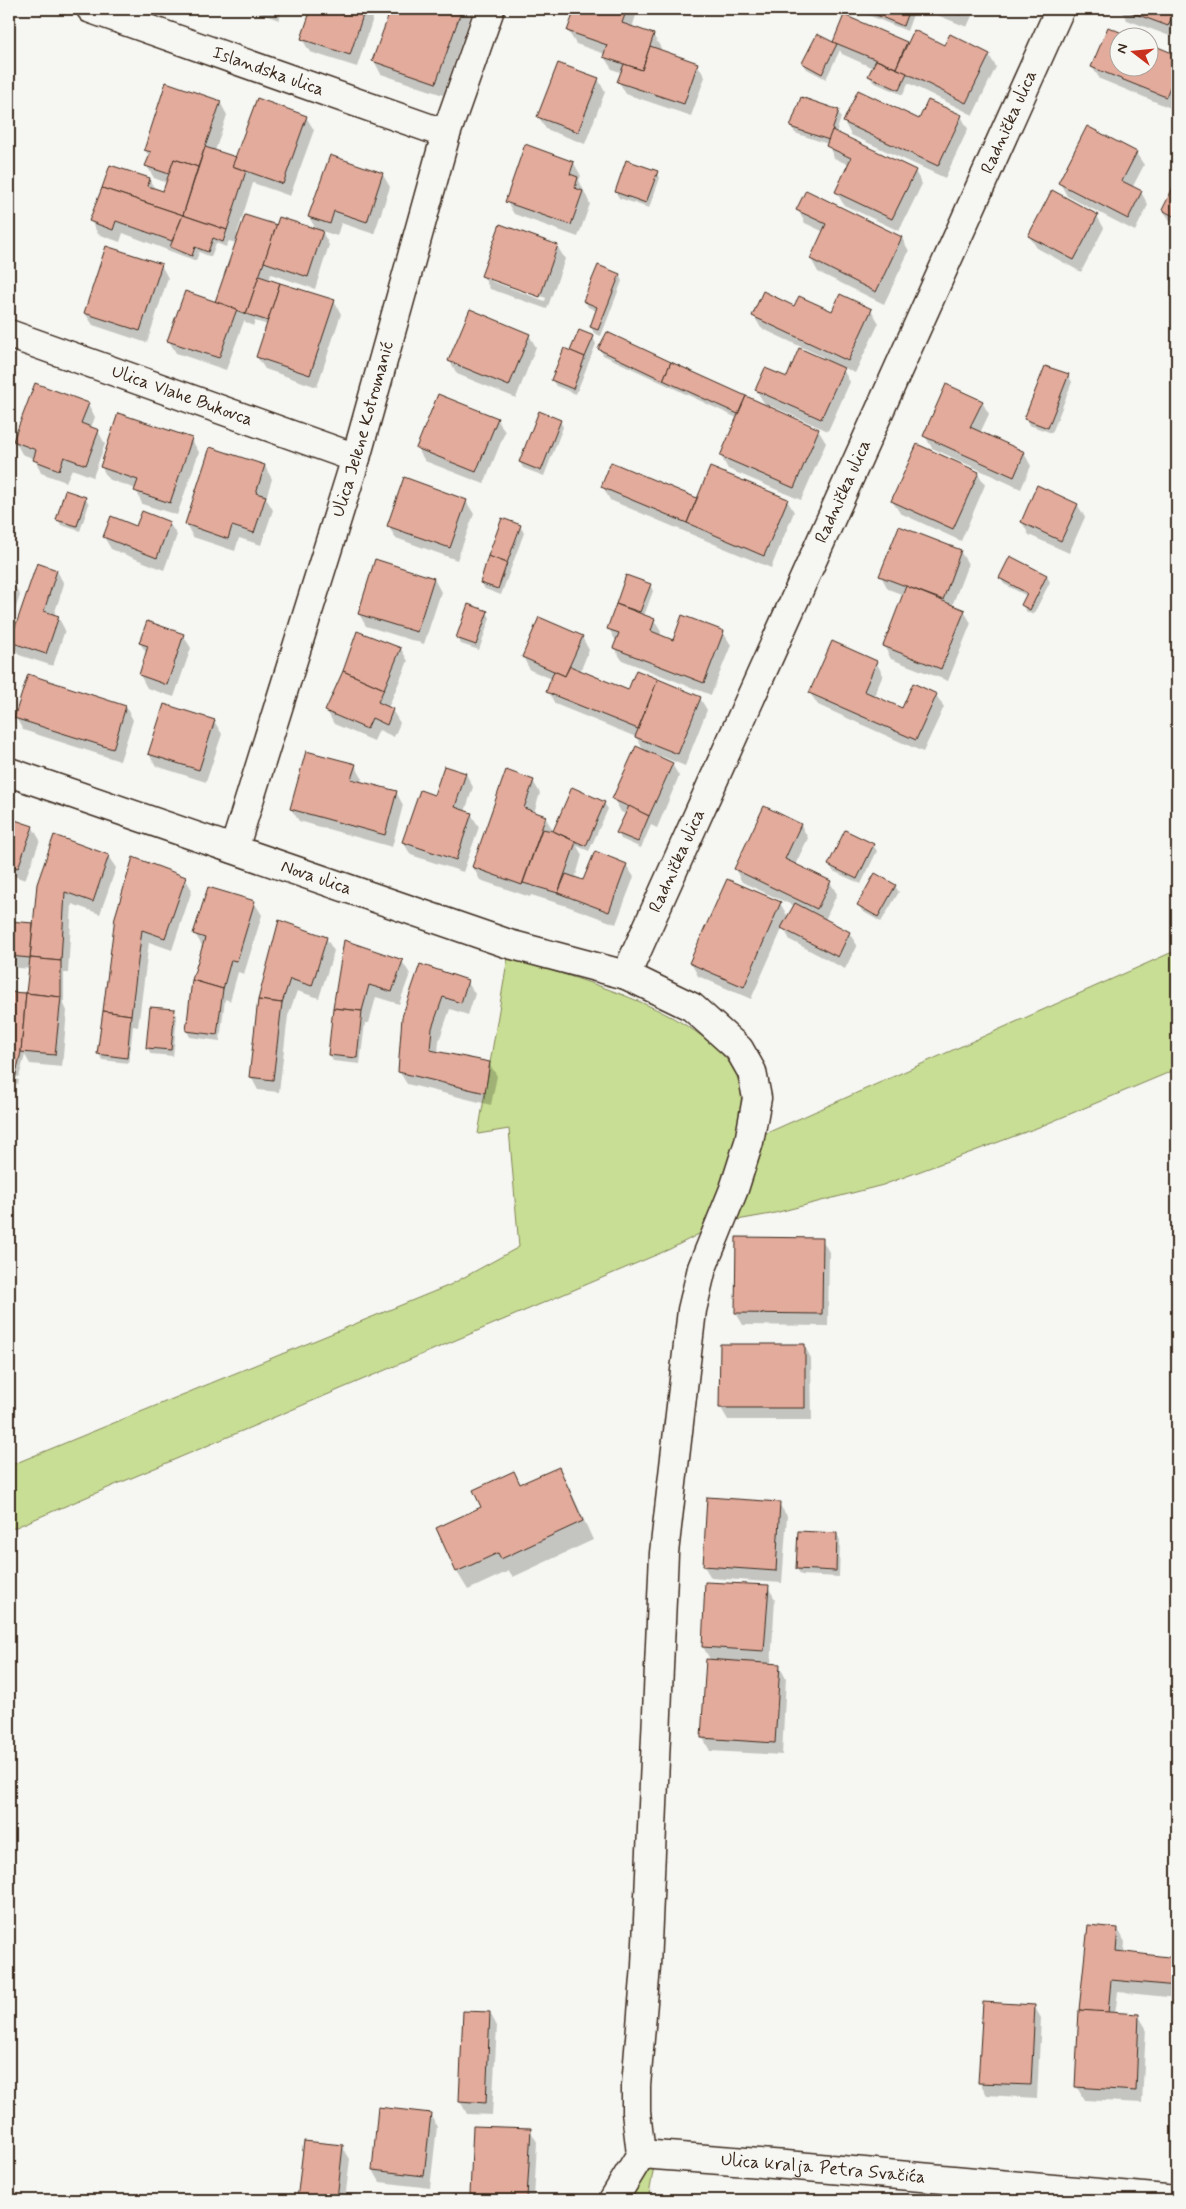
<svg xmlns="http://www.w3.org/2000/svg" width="1186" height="2209" viewBox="0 0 1186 2209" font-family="Mynerve,sans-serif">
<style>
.green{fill:#c8de94;stroke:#828459}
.shadow{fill:#0003;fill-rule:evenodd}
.building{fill:#e3ab9b;stroke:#3b2a1e}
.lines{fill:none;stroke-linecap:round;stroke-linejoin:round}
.minor-casing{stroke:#3b2a1e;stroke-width:31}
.minor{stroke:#f6f6f2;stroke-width:28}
.labels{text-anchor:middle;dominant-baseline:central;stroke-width:4.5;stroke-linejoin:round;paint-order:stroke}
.street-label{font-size:18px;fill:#3b2a1e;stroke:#f6f6f2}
</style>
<rect width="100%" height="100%" fill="#f6f6f2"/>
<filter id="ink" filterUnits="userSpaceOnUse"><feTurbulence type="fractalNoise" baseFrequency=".02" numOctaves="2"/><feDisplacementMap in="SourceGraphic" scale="10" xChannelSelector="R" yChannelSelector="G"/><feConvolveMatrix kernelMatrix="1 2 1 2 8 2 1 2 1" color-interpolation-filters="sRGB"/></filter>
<g filter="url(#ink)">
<!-- green -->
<g class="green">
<path d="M1177,950V1069L1039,1127L883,1185L771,1214L720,1223L670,1249L9,1530V1466L450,1285L519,1247L509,1129L478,1134L508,957C573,978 713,1012 740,1082C743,1089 740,1100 742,1108C743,1119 747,1130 749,1141Z"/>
<polygon points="656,2155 648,2200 613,2200"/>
</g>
<!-- shadow -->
<g class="shadow">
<polygon points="248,9 283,9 279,20"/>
<polygon points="312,9 368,9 373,18 357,67 310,52 302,39"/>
<polygon points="392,9 469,9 472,12 443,95 381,74 374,61"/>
<polygon points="576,9 638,9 632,28 653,35 661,48 660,51 697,64 705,77 691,116 626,94 619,82 622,73 612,69 604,57 605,54 576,44 568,31"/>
<polygon points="861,9 915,9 907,31 863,13"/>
<polygon points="922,9 975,9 967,27"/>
<polygon points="1120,9 1177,9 1175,38 1127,20"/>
<polygon points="845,17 908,43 914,32 944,47 989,55 996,67 973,115 908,83 903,95 873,82 870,76 873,68 842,54 840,50 826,79 807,69 803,63 817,35 837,45 835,42"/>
<polygon points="1108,28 1118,38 1118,68 1148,68 1148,45 1177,56 1177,99 1173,109 1100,79 1092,67"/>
<polygon points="598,79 605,92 585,144 546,129 539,117"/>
<polygon points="220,102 227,115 215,151 237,158 306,117 314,130 290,196 253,183 237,234 277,227 317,231 309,217 330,157 383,175 390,187 374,234 341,223 337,236 322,231 329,245 315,289 271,274 269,281 334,301 341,314 317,387 265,369 257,357 268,325 255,321 253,326 244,321 226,370 176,353 169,341 216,304 236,243 229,241 226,247 216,243 211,257 199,252 196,261 123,233 120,242 98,234 91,221 149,179 155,189 163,193 167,183 154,178 147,166 150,158 145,150"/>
<polygon points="838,111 841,117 836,133 915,171 922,184 899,231 844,205 836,192 849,165 834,158 828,144 795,133 792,127"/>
<polygon points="961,116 968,129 945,178 851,135 844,122 920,120"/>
<polygon points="1136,153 1144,165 1132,188 1141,192 1148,205 1135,231 1067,196 1060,183"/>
<polygon points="574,163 581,176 579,180 590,204 578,237 514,214 507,202"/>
<polygon points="657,172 660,178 649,208 619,198 616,192"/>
<polygon points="1177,182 1177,226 1171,222 1163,210"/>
<polygon points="807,192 902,238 909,251 884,304 818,272 811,259 824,232 805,223 798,210"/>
<polygon points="1097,216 1104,228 1081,272 1037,248 1029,236"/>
<path d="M557,246L565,259L547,309L490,289L483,276ZM491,278L546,298L545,301L491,281Z"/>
<polygon points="161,265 168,278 147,343 93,325 85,313"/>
<polygon points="619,275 622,281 601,336 594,333 591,327 597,311 588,307 585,301"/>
<polygon points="795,307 832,312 871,310 879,323 855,373 841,366 850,382 828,431 769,405 768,407 818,430 826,443 801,500 728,469 721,456 737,418 603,355 600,349 607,334 766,406 756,390 787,379 825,358 761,328 754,316"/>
<polygon points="529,335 536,347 516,398 457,374 450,361"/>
<polygon points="593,337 596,344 576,394 556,386 552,380 571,352"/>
<polygon points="1068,375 1072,382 1052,433 1029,425 1026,419"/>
<polygon points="982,402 989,414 980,433 1024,453 1031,466 1021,489 932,448 925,436"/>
<polygon points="88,404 95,417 91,428 98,431 105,444 93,477 72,469 66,482 41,473 35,459 22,454 15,441"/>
<polygon points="497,419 505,432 484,484 425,461 417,448"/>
<polygon points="560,421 563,427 544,476 523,468 520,462"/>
<polygon points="191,439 199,452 177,515 142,504 136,489 108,479 101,466"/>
<polygon points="211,448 265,466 272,479 266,498 273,510 261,545 239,538 235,551 193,537 186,524"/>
<polygon points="612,464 698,500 787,500 794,512 771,568 610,500 603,487"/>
<polygon points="978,473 985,485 961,541 900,513 892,501"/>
<polygon points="85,498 89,504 80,531 61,525 58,519"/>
<polygon points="466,501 474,514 457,560 396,538 388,526"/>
<polygon points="1077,504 1085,517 1069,553 1029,535 1022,522"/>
<polygon points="169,523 177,535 164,570 111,549 104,537 137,528"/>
<polygon points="520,526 524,533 501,595 485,589 481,583"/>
<polygon points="960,551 968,564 952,606 964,611 971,623 948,681 891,659 884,646 904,595 888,589 881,576"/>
<polygon points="57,571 64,584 54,615 58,617 65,630 53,666 19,655 11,642"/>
<polygon points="1047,576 1050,582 1033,615 1026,611 1022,605 1027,596 1004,584 1000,578"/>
<polygon points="627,577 650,585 653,591 644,616 654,620 661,632 660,636 674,641 723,632 731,645 711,695 622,660 614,648 616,641 609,629"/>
<polygon points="434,579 441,592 424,644 366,626 359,614"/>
<polygon points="9,581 12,582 20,595 9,629"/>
<polygon points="487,612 490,618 479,650 461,644 457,637"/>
<polygon points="183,635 191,648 174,697 147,688 140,675 147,654 140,643"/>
<polygon points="582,637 589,650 580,672 629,692 637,672 700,698 707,710 685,766 661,756 660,758 672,764 679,776 657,828 651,825 641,848 621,839 618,833 626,814 621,812 614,799 645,752 636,737 555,704 548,691 552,679 530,670 523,657"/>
<polygon points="401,649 408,661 388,708 392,710 400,723 394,737 379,730 374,741 334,724 327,711"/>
<polygon points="876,662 883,675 874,696 903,710 936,695 944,707 923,752 818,705 810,693"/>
<polygon points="126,707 133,720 120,761 23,730 16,718"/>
<polygon points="214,721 222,734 206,782 156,766 149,754"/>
<polygon points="355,765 362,778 361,783 396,792 403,805 392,847 299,821 291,809"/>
<polygon points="466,774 473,787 465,812 471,814 479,827 463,872 411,855 403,842 435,797"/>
<polygon points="533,781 540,793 534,813 545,817 554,832 573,789 604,803 608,809 589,851 577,846 582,855 575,879 584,882 626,865 634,877 616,924 567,906 531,895 530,897 480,880 473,867"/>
<polygon points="765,808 801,825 808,838 795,865 830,882 837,894 825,920 849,933 857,945 845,969 790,940 783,927 751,999 698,976 691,963 780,903 788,917 794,906 742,882 735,869"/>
<polygon points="9,819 33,828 40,840 25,880 9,874"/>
<polygon points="873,845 877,851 861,884 833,871 830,864"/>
<polygon points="108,856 116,868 100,914 72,904 68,973 64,973 64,1004 67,1011 62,1067 30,1064 25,1055 19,1077 9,1076 9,993 29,995 30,969 9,967 9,922 34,925 39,885"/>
<polygon points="185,878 192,890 172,950 149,942 138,1027 133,1026 129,1063 102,1060 99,1054 116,917"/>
<polygon points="895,886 899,892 881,922 862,911 859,905"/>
<polygon points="254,902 262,915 244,974 238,972 230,1001 225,999 220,1041 190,1037 187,1031 203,947 195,934"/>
<polygon points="326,938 334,951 319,998 297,991 288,1016 279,1092 258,1090 251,1077 260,1001"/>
<polygon points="402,961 410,974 399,1004 376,997 369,1023 365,1023 360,1064 333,1061 330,1055 334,1008"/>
<polygon points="467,981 475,994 468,1015 450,1009 439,1041 438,1053 489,1063 497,1076 491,1105 407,1084 399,1071 403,1017"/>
<polygon points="174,1011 177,1017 173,1056 151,1054 147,1047"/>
<polygon points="9,1078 19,1080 18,1084 9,1082"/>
<polygon points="822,1240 829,1252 828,1326 743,1325 736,1313"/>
<polygon points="804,1345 811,1358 812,1420 728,1420 721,1408"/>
<polygon points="558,1468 569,1487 593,1540 513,1577 509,1571 468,1590 457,1572 483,1508 514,1473 521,1485"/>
<polygon points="779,1504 787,1516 782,1583 711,1578 704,1566"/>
<polygon points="799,1532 837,1534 840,1540 839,1577 801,1575 797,1569"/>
<polygon points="768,1587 775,1599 771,1664 779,1665 786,1678 782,1755 710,1751 703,1738 707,1661 711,1661 703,1647"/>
<polygon points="1118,1929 1125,1942 1124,1953 1177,1959 1177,1998 1118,1992 1115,2015 1138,2015 1146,2028 1142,2103 1084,2100 1077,2087 1080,2010"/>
<polygon points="1034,2006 1041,2018 1037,2098 987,2095 980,2083"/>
<polygon points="464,2012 490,2013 497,2026 492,2115 467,2114 460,2101"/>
<polygon points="430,2114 437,2127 430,2188 380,2182 373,2170"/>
<polygon points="530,2130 537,2142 534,2200 475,2200 471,2195"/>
<polygon points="305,2142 342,2146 350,2159 345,2200 298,2200"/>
</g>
<!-- building -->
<g class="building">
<polygon points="311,9 365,9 350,55 301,39"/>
<polygon points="391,9 462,9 436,83 372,61"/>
<polygon points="575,9 627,9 622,23 654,34 642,70 603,57 607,45 567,31"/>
<polygon points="862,9 909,9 903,26"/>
<polygon points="944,9 963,9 960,15"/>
<polygon points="1122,9 1177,9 1177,13 1174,12 1168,26"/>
<polygon points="844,15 907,42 896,68 833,42"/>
<polygon points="1108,27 1134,38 1118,38 1118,68 1148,68 1148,43 1177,55 1177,69 1166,97 1091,67"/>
<polygon points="914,30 944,45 950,34 990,54 966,103 896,68"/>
<polygon points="817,34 837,44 822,74 802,63"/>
<polygon points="650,46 698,63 684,104 617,82 624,64 642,70"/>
<polygon points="876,60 907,73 899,90 868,76"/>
<polygon points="558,63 599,78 578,132 537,117"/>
<polygon points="166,82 221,101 198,167 174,159 169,174 145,166 151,152 144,150"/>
<polygon points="858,90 919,119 928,100 962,115 938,166 843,122"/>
<polygon points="801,97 839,110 829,140 790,127"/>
<polygon points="257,98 307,116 283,184 232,166"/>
<polygon points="1087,126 1137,152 1122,181 1142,191 1128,219 1058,183"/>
<polygon points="832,130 916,170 892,219 835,192 851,158 826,146"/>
<polygon points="525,144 574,162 570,174 578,177 575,188 583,191 571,225 505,202"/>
<polygon points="205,147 236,157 232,166 246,171 227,230 183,215"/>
<polygon points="330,155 383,173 367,222 334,211 330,224 308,217"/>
<polygon points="174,159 198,167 183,215 102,188 110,165 150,178 148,186 163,191"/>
<polygon points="626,160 658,171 646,203 615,192"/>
<polygon points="1177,180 1177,218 1162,210"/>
<polygon points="102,188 183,215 172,241 116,221 113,230 89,221"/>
<polygon points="806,190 902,237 876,292 810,259 826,224 796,210"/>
<polygon points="1052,190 1098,215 1074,260 1028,236"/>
<polygon points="183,215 227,230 223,242 213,238 208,252 195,247 192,256 170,247"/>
<polygon points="245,215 277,225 246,314 215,302"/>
<polygon points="279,217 323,231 308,277 264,262"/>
<polygon points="500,224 558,245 540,297 481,276"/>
<polygon points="106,246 162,264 140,331 84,313"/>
<polygon points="598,265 620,274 598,330 590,327 597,307 583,301"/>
<polygon points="259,276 280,283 268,321 246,314"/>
<polygon points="280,283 335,300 310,375 256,357"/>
<polygon points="185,291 237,309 219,358 167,341"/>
<polygon points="763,291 794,306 799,296 832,311 840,294 872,309 848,361 752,316"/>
<polygon points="470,309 530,334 509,386 448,361"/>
<polygon points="579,330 594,336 585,357 570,351"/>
<polygon points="607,332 671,362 663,380 598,349"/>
<polygon points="564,348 585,357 573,389 551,380"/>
<polygon points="799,348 844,368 821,419 755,390 765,368 787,377"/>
<polygon points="671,362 746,396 738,414 663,380"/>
<polygon points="1045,366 1069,374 1048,428 1024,419"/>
<polygon points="35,383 89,403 81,423 99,430 86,465 64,457 59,470 33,460 36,450 13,441"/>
<polygon points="946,384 983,401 970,427 1025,452 1014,477 923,436"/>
<polygon points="438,394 498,418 476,472 416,448"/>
<polygon points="746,396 819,429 794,488 720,456"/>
<polygon points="539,411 561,420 541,471 519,462"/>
<polygon points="118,413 192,438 170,503 134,491 138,480 100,467"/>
<polygon points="917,444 979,472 953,529 891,501"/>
<polygon points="210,447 265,465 256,493 266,496 254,533 232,526 228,539 185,524"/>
<polygon points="611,462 697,498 687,523 601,487"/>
<polygon points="710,467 788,499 764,556 687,523"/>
<polygon points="404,477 467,500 450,548 387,526"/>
<polygon points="1037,485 1078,504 1061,541 1021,522"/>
<polygon points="65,490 86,497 77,526 56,520"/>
<polygon points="142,511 170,522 157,558 103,537 111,516 136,526"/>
<polygon points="502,518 521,525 507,563 488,556"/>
<polygon points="899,526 961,550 943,600 879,576"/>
<polygon points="488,556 507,563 498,589 480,583"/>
<polygon points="1010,556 1047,575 1030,610 1021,605 1027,593 999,578"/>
<polygon points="375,559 434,578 417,632 358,614"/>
<polygon points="37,563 57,570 44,611 59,616 46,654 10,642"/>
<polygon points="626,575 651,584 640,612 616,604"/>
<polygon points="9,579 13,581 9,595"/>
<polygon points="906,586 965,610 941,669 883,646"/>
<polygon points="468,604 488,611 476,645 456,638"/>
<polygon points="616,604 655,619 651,631 673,640 682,615 724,631 704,683 613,648 619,633 607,629"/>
<polygon points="539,617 583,636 565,676 522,657"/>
<polygon points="147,621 184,634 167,685 139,675 148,646 139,643"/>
<polygon points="357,631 401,648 384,689 343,671"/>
<polygon points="832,641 877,661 864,691 902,708 913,683 937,694 916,740 809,693"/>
<polygon points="570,666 628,690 636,670 658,679 638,729 546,692 554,671 565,676"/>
<polygon points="343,671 384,689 378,702 393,709 387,725 372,718 367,729 325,711"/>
<polygon points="28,674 126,706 113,749 14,718"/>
<polygon points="658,679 701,697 678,754 635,737"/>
<polygon points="164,704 215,720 199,770 148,754"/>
<polygon points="636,746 673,763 649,816 612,799"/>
<polygon points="306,751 356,764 351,779 397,791 385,835 290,809"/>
<polygon points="444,766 466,773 455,807 472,813 456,860 402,842 420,790 434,795"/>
<polygon points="506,770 534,780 524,808 546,816 522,885 472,867"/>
<polygon points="572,787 605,802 586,846 553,831"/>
<polygon points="629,806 649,816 638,842 616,833"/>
<polygon points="764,806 801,824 785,859 831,881 817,909 734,869"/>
<polygon points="9,818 33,826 18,868 9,865"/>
<polygon points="542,829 553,831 576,842 558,893 523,883"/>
<polygon points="845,830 874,844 857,879 828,865"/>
<polygon points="54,835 109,855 93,902 65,892 61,961 30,958 37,884"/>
<polygon points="595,851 627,864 609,912 558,893 566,874 583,880"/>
<polygon points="133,857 186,877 165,938 142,930 131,1015 103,1011 115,917"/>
<polygon points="875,873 896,885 878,917 857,905"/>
<polygon points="727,879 781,902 744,987 689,963"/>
<polygon points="208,887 255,901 237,961 231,960 223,989 192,980 205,938 193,934"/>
<polygon points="795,903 850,932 838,957 781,928"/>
<polygon points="279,920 327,937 312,986 290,979 282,1003 258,1000"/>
<polygon points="9,921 33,923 30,958 9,956"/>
<polygon points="344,940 403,960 392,992 369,985 362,1011 333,1008"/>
<polygon points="30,958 61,961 61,997 26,993"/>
<polygon points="420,964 468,980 461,1003 443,997 432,1028 430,1050 490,1062 485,1093 398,1072 402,1017"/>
<polygon points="192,980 223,989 217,1035 186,1031"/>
<polygon points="9,992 26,993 21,1052 15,1078 9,1077"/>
<polygon points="26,993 61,997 55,1055 21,1052"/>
<polygon points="258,1000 282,1003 273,1080 249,1077"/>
<polygon points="150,1007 175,1009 171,1050 146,1048"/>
<polygon points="333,1008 362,1011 357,1058 328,1055"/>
<polygon points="103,1011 131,1015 127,1058 97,1054"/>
<polygon points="736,1237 823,1238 822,1314 735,1313"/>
<polygon points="720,1344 805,1344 805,1408 719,1408"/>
<polygon points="559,1467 583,1521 501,1559 498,1553 456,1572 436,1528 481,1507 473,1490 514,1471 520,1484"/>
<polygon points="707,1497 780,1502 776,1571 703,1566"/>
<polygon points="798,1531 837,1533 836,1571 796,1569"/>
<polygon points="705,1582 769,1585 764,1651 702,1647"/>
<polygon points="706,1659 780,1664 775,1743 701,1738"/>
<polygon points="1088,1925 1118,1928 1116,1951 1177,1958 1177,1986 1111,1980 1108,2013 1079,2010"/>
<polygon points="983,2002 1035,2005 1031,2085 978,2083"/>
<polygon points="1079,2010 1139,2014 1136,2091 1075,2087"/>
<polygon points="463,2011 490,2012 486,2103 459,2101"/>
<polygon points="378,2107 431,2113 424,2176 372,2170"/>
<polygon points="473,2126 531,2128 527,2198 470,2195"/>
<polygon points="304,2141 343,2145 337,2200 297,2200"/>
</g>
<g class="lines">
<!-- minor casing -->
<g class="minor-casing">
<g id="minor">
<path id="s1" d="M91,9L446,134"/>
<path id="s2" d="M9,334L356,458"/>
<path id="s3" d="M9,772L509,944L626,975L692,1007L739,1049L752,1072L757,1098L749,1142L734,1189L702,1268L692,1310L664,1553L646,1966L636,2086V2112L641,2154L786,2165L1177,2200"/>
<path id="s4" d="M234,849L356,458L446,134L490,9"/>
<path id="s5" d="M626,975L1060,9"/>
<polyline points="613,2200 641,2154"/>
</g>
</g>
<!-- minor -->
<use href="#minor" class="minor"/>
</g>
</g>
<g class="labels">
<!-- street labels -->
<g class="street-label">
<text stroke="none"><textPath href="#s1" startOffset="188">Islandska ulica</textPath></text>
<text stroke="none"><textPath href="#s5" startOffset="935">Radnička ulica</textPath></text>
<text stroke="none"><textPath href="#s2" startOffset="184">Ulica Vlahe Bukovca</textPath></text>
<text stroke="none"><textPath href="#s4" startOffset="439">Ulica Jelene Kotromanić</textPath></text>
<text stroke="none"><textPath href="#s5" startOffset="530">Radnička ulica</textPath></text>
<text stroke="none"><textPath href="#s5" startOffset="125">Radnička ulica</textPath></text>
<text stroke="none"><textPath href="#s3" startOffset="325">Nova ulica</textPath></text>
<text stroke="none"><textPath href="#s3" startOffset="2091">Ulica kralja Petra Svačića</textPath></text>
</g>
</g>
<!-- margin -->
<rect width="1186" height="2209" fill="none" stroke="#f6f6f2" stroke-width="30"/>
<rect x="15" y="15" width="1156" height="2179" fill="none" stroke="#3b2a1e" stroke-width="2" filter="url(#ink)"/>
<!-- north arrow -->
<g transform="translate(1134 52) rotate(286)"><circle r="24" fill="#f6f6f2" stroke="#aba49d"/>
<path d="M0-4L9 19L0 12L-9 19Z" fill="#c8321e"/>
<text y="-8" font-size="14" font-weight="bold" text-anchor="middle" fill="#3b2a1e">N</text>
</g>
</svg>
